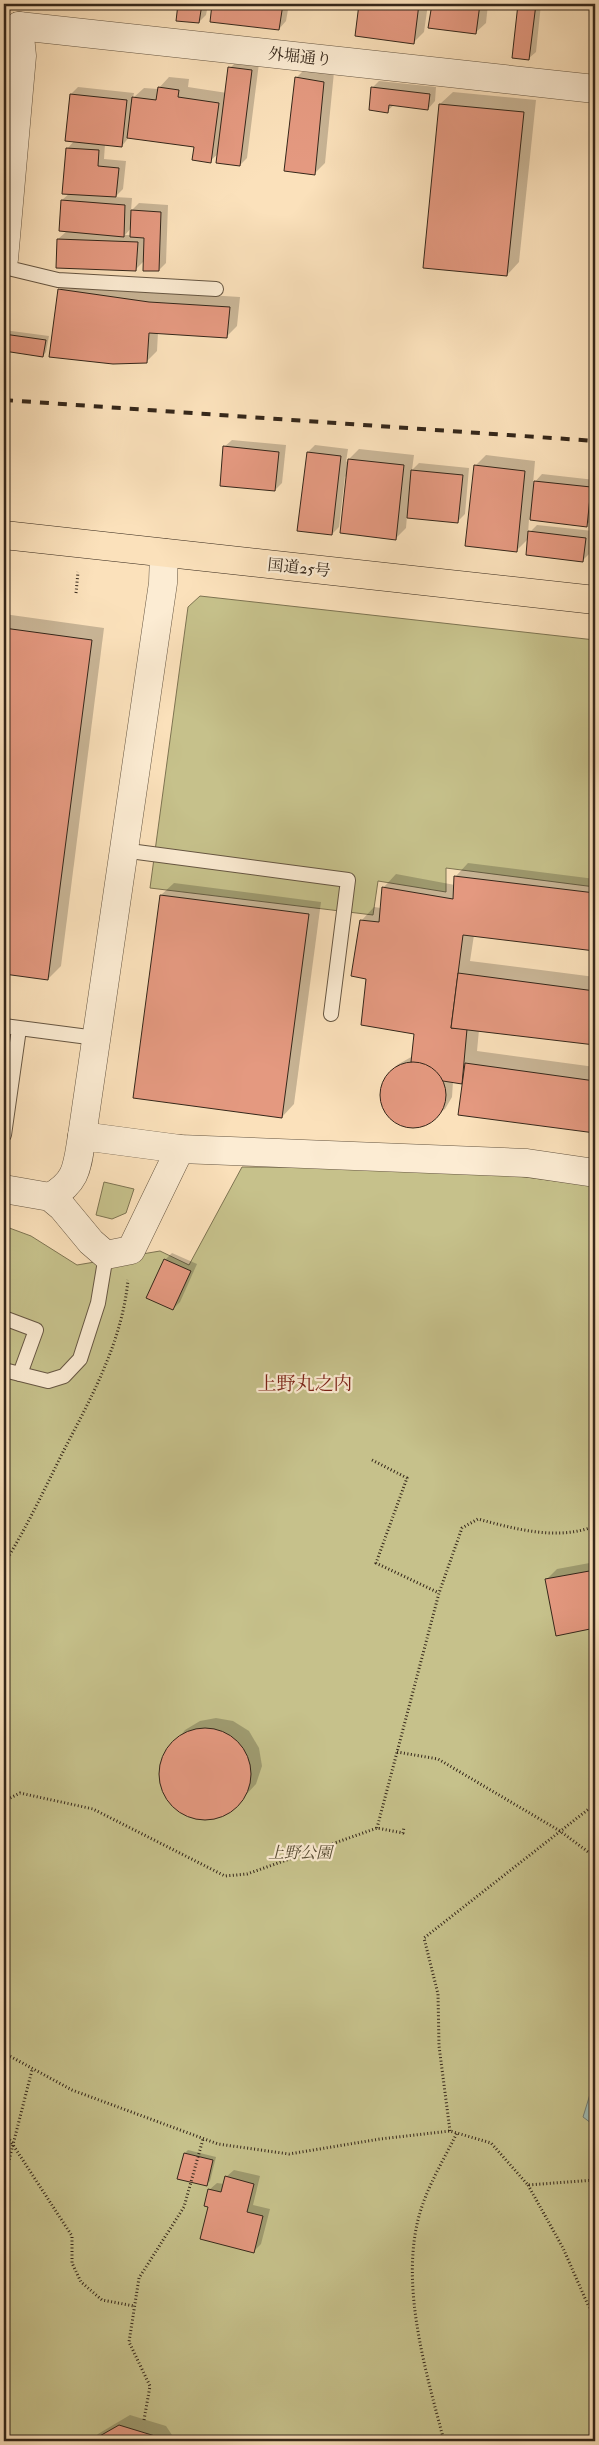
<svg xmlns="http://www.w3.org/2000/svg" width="599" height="2445" viewBox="0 0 599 2445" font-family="'IM FELL Double Pica','Noto Serif JP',serif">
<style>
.green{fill:#c6c18b;stroke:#7e7452}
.water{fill:#9fbcb4;stroke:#758076}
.shadow{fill:#0003;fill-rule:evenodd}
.building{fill:#e49980;stroke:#35271a}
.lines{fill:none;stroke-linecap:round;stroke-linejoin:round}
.service-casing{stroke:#665642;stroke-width:16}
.minor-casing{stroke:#665642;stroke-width:29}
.tertiary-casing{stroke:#665642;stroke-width:29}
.trunk-casing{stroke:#35271a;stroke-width:29}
.path{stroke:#35271a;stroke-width:3;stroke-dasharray:1 2.5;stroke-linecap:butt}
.service{stroke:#fcecd3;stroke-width:14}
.minor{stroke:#fcecd3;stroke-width:28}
.tertiary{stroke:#fcecd3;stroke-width:28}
.trunk{stroke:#fbe1bb;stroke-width:28}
.rail{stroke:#35271a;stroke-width:4;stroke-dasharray:9 9;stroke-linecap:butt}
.labels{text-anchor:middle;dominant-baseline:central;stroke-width:4.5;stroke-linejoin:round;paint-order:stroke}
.street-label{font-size:16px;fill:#35271a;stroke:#fcecd3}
.park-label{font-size:16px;font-style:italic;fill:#594e36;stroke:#fcecd3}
.quarter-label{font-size:19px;fill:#7a1f14;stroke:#fcecd3}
</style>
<rect width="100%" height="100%" fill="#fbe1bb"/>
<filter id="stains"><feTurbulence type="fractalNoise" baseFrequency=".004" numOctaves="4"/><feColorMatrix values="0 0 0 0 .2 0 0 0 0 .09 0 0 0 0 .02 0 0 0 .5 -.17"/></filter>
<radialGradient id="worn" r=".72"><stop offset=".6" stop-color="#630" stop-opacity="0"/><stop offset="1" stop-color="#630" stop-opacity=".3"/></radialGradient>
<!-- green -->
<g class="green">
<polygon points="200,596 595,640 595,887 446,868 446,892 378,881 373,915 150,888 188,607"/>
<polygon points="242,1167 455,1168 595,1186 595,2441 4,2441 4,1226 31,1236 77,1265 160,1251 189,1265"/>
<polygon points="104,1182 134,1189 126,1213 112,1219 96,1215"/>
</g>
<!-- water -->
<polygon class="water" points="595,2089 595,2126 583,2117 591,2091"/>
<!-- shadow -->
<g class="shadow">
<polygon points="179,4 208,4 206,15 199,22 177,20"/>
<polygon points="214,4 289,4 286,21 279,29 211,21"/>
<polygon points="360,4 428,4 424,32 414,42 357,35"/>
<polygon points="433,4 488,4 486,23 475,33 430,27"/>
<polygon points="520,4 541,4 536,52 528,59 513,57"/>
<path d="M237,61L259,63L247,158L240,165L219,153L210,161L195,146L129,137L122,146L105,144L104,159L126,161L123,189L115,197L132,198L131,211L139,203L168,205L166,263L159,270L144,261L136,269L58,239L67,231L62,200L70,193L64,192L68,148L75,140L71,94L78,87L134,93L133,98L144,88L158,89L169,77L189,79L188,87L227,93L230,68ZM132,227V235H125Z"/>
<polygon points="306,68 334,72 325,163 314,174 296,78"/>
<polygon points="379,81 436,87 435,101 428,109 394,105 387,111 372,88"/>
<polygon points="453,92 536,100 519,262 507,275 440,104"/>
<polygon points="69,279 160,292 240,297 237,326 227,336 158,332 157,351 146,362 59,290"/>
<polygon points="4,330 49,336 46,352 43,356 4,350"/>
<polygon points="232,440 286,445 282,483 275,490 224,447"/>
<polygon points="315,445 348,449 346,462 359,449 414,455 412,470 419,463 469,468 465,514 458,521 407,516 406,528 396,538 345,476 339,527 332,534 308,452"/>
<polygon points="486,455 535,461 533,484 542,474 595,480 594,518 586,525 529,519 528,534 537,525 593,531 590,553 583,560 529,538 517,550 475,466"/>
<polygon points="4,614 104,628 61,966 48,979 4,973"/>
<polygon points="468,863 595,879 595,950 474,935 470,961 595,977 595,1044 479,1030 477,1051 595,1067 595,1132 460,1114 464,1083 453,1081 452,1097 445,1109 427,1124 415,1127 403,1126 392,1119 384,1109 381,1097 383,1084 397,1065 413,1056 415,1033 367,977 362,920 374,907 381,908 384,887 396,874 455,885 456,876"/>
<polygon points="174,883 321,902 294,1104 282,1117 161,895"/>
<polygon points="172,1253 197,1264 180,1302 173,1309 165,1260"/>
<polygon points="595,1562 595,1627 557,1634 546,1580 557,1569"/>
<polygon points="216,1718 233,1721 249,1731 259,1748 262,1766 256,1784 232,1810 217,1817 200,1818 184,1814 171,1802 163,1788 161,1771 165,1755 185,1730 200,1721"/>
<polygon points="188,2150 216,2157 210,2181 206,2185 178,2178 185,2153"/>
<polygon points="234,2170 260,2176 253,2205 270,2209 261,2244 254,2251 209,2190 217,2183 224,2184 226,2177"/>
<polygon points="130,2415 166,2426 176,2441 91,2441 98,2434"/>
</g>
<!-- building -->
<g class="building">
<polygon points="178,4 202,4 199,23 176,21"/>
<polygon points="212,4 283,4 279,30 210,22"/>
<polygon points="359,4 419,4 414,44 355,36"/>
<polygon points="432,4 480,4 476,34 428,28"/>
<polygon points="518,4 536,4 529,60 512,58"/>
<polygon points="228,67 252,70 240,166 216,163"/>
<polygon points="295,77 324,82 315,175 284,171"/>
<polygon points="158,87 179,90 178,97 219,103 211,163 192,160 194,147 127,138 132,97 156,100"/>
<polygon points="371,87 430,94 428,110 389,105 388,113 369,110"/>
<polygon points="70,94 127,100 122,147 65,141"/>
<polygon points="439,104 524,112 507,276 423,268"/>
<polygon points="66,148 99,150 98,166 119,168 116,197 62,194"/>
<polygon points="61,200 125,205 124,237 59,231"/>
<polygon points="131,210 161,212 159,271 143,271 144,238 130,237"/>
<polygon points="57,239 138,242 136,271 56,268"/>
<polygon points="58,289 149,302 230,307 227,338 149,333 147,363 113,364 49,357"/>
<polygon points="4,334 46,340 43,357 4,351"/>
<polygon points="223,446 279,452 275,491 220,486"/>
<polygon points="307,452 341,456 332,535 297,531"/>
<polygon points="348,459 404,465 396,540 340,533"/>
<polygon points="474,465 525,471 517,552 465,546"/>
<polygon points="411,470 463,475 458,523 407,518"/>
<polygon points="534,481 591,487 587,527 530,520"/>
<polygon points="528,531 586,538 583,562 526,555"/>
<polygon points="4,628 92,640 48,980 4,974"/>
<polygon points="454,876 595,893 595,951 463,935 451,1028 467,1029 462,1084 443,1081 411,1062 414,1034 361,1025 366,979 351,976 360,920 379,922 382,887 453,899"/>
<polygon points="160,895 309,914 282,1118 133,1098"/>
<polygon points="458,973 595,991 595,1045 451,1028"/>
<circle cx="413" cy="1095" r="33"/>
<polygon points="465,1063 595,1081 595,1133 458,1115"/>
<polygon points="164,1259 191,1271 173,1310 146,1298"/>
<polygon points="595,1570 595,1628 556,1636 545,1579"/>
<circle cx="205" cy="1774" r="46"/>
<polygon points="184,2153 213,2160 207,2186 177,2179"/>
<polygon points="225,2176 254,2184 247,2212 263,2216 254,2253 200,2239 208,2207 204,2206 208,2189 221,2192"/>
<polygon points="119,2425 155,2436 159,2441 91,2441"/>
</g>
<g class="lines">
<!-- service casing -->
<g class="service-casing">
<g id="service">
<polyline points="4,267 58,280 216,289"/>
<polyline points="122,850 348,880 331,1014"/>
<polyline points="4,1026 96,1038"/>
<polyline points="4,1135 19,1029"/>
<polyline points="4,1318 36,1330 20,1374"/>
<polyline points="4,1370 48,1381 64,1376 80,1359 98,1303 106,1255"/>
</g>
</g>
<!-- minor casing -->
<g class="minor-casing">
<g id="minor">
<polyline points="19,26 595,89"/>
<polyline points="82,1136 163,583 164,553"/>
<polyline points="4,1189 50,1197 62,1207 91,1242 106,1255 131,1250 180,1149"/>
<path d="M50,1197C78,1181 77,1166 82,1136L180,1149L527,1163L595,1173"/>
</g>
</g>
<!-- tertiary casing -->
<g class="tertiary-casing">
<polyline id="tertiary" points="4,259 22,56 19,26"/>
</g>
<!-- trunk casing -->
<g class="trunk-casing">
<polyline id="trunk" points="4,535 595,600"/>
</g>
<!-- path -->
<g class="path">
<polyline points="76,593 78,572"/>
<polyline points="372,1460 407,1478 376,1563 439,1593"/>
<path d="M4,1564C27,1527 45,1488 64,1450C92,1396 122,1342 128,1280"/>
<polyline points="397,1752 438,1759 560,1831 595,1857"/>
<polyline points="4,1801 20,1793 93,1809 225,1876 247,1874 377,1828 403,1833 404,1827"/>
<path d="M377,1828L439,1593L462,1528L478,1519C515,1529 558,1541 595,1526"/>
<polyline points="4,2053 72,2090 218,2144 289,2154 380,2139 450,2131 491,2143 528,2185 595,2180"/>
<polyline points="4,2131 72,2236 72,2263 81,2282 102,2300 134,2306"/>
<polyline points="450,2131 439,2046 438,1994 424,1938 595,1804"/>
<polyline points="4,2180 32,2070"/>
<polyline points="528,2185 563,2248 588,2305 595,2314"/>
<polyline points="144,2420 150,2386 129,2342 139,2278 184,2207 203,2139"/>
<path d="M444,2441C426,2372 400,2287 419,2216C427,2187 444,2159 457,2133"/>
</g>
<!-- service -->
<use href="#service" class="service"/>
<!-- minor -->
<use href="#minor" class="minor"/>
<!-- tertiary -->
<use href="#tertiary" class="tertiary"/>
<!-- trunk -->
<use href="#trunk" class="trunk"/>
<!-- rail -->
<polyline class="rail" points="4,400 595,441"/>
</g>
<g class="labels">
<!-- street labels -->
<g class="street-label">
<text transform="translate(300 57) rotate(6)">外堀通り</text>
<text transform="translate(299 568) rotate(6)">国道25号</text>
</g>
<!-- park labels -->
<g class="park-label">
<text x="300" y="1853">上野公園</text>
</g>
<!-- quarter labels -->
<g class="quarter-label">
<text x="305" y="1384">上野丸之内</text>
</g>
</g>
<!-- margin -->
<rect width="599" height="2445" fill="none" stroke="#fbe1bb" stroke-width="20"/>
<rect x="5" y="5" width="589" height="2435" fill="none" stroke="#35271a" stroke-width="2.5"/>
<rect x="10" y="10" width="579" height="2425" fill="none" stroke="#35271a"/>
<rect width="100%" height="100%" filter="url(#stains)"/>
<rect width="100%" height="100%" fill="url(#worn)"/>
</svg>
